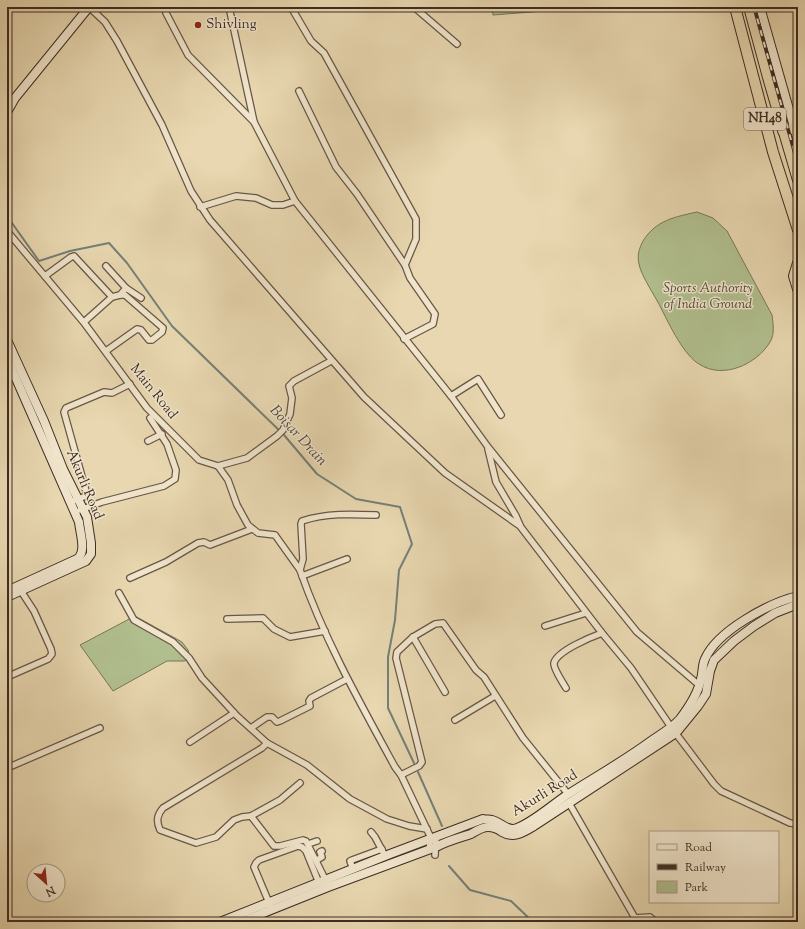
<svg xmlns="http://www.w3.org/2000/svg" width="805" height="929" viewBox="0 0 805 929" font-family="'Sorts Mill Goudy',serif">
<style>
.green{fill:#b1bf8f;stroke:#777659}
.lines{fill:none;stroke-linecap:round;stroke-linejoin:round}
.stream{stroke:#748078;stroke-width:2}
.street-casing{stroke:#685746;stroke-width:8}
.secondary-casing{stroke:#3d2c23;stroke-width:10}
.highway-casing{stroke:#3d2c23;stroke-width:12}
.street{stroke:#f0e5cc;stroke-width:5.5}
.secondary{stroke:#f0e5cc;stroke-width:8}
.highway{stroke:#e8d7b0;stroke-width:10}
.rail-casing{stroke:#3d2c23;stroke-width:3.5}
.rail{stroke:#f0e5cc;stroke-width:2;stroke-dasharray:6;stroke-linecap:butt}
.poi-dot{fill:#8f2418;stroke:#f0e5cc;stroke-width:1.5}
.labels{text-anchor:middle;dominant-baseline:central;stroke-width:3;stroke-linejoin:round;paint-order:stroke}
.shield{fill:#f0e5cc;stroke:#736456;stroke-width:1}
.shield-label{font-size:13px;font-weight:bold;fill:#3d2c23}
.poi-label{font-size:14px;fill:#3d2c23;stroke:#f0e5cc;text-anchor:start}
.park-label{font-size:14px;font-style:italic;fill:#544939;stroke:#f0e5cc}
.street-label{font-size:14px;fill:#3d2c23;stroke:#f0e5cc}
.water-label{font-size:15px;font-style:italic;fill:#4f483f;stroke:#f0e5cc}
</style>
<rect width="100%" height="100%" fill="#e8d7b0"/>
<filter id="stains"><feTurbulence type="fractalNoise" baseFrequency=".005" numOctaves="4"/><feColorMatrix values="0 0 0 0 .2 0 0 0 0 .09 0 0 0 0 .02 0 0 0 .5 -.17"/></filter>
<radialGradient id="worn" r=".72"><stop offset=".6" stop-color="#630" stop-opacity="0"/><stop offset="1" stop-color="#630" stop-opacity=".3"/></radialGradient>
<!-- green -->
<g class="green">
<polygon points="492,7 557,7 557,10 493,15"/>
<path d="M697,212L713,218L727,231L772,315C773,323 775,334 770,342C757,364 723,380 699,364C684,355 670,326 662,310C656,297 641,276 639,264C637,255 639,249 643,241C656,220 675,217 697,212Z"/>
<polygon points="135,616 182,642 188,650 190,657 185,661 167,661 113,691 80,645"/>
</g>
<g class="lines">
<!-- stream -->
<g class="stream">
<polyline points="7,216 39,261 70,251 109,243 127,263 172,326 284,435 317,474 356,499 400,507 412,544 399,570 395,620 388,657 388,708 414,763"/>
<polyline points="418,772 442,826"/>
<polyline points="449,866 470,890 511,901 533,922"/>
</g>
<!-- street casing -->
<g class="street-casing">
<g id="street">
<polyline points="89,7 105,22 117,41 162,125 191,191 210,220 364,397 445,473 520,526 602,633 631,668 671,727 714,784 721,791 790,823 798,824"/>
<polyline points="229,7 254,122 295,201 451,396 488,447 637,632 699,685"/>
<polyline points="291,7 311,41 324,53 416,219 416,239 405,265 410,278 435,314 433,324 404,339"/>
<polyline points="414,7 457,44"/>
<polyline points="166,13 188,55 254,122"/>
<polyline points="299,91 336,167 357,194 405,265"/>
<polyline points="200,207 236,196 256,198 272,205 283,205 295,201"/>
<polyline points="7,231 85,324 147,408 199,460 218,466 228,480 237,505 248,525 258,533 275,535 300,570"/>
<polyline points="106,266 126,288 120,295"/>
<polyline points="45,276 71,257 74,256 112,297 120,295 125,295 163,328 162,332 152,340 149,340 141,330 137,329 106,351"/>
<polyline points="126,288 141,298"/>
<polyline points="84,322 112,297"/>
<polyline points="451,396 478,379 501,415"/>
<polyline points="148,441 162,434"/>
<polyline points="488,449 496,482 516,516 520,525"/>
<polyline points="218,466 247,458 277,436 283,430 290,414 292,398 289,386 294,381 331,361"/>
<polyline points="70,502 86,496 86,491 64,412 66,408 104,392 112,393 130,384"/>
<polyline points="80,510 102,502 164,486 175,479 176,470 167,444 150,418"/>
<path d="M376,515C351,514 326,513 302,521L301,524L303,559L300,570C324,639 360,703 395,767L401,775L431,838L429,850"/>
<polyline points="302,576 347,559"/>
<polyline points="130,578 166,562 198,543 204,542 210,545 252,529"/>
<polyline points="119,593 134,620 173,642 189,658 202,678 237,716 267,743 307,765 350,799 387,819 409,826 427,829"/>
<polyline points="227,619 263,618 274,629 290,637 325,631"/>
<polyline points="545,626 586,613"/>
<polyline points="413,637 445,692"/>
<polyline points="7,677 48,659 52,654 51,649 34,611 19,588"/>
<path d="M566,688C563,683 553,668 554,663C557,651 591,637 602,633"/>
<polyline points="455,720 495,696"/>
<polyline points="251,728 267,717 272,717 277,722 280,721 310,706 309,701 311,698 347,679"/>
<polyline points="190,742 234,713"/>
<path d="M267,743L262,748L163,808C157,815 156,821 160,830L196,843L216,837L234,820L242,817L251,816L280,800L300,783"/>
<polyline points="7,768 100,728"/>
<polyline points="401,775 419,766 422,762 396,658 397,652 413,637 435,624 443,623 476,670 484,677 523,738 568,794"/>
<polyline points="569,803 635,918 650,917 656,922"/>
<polyline points="251,816 274,846 280,846 303,840 306,841 327,883"/>
<polyline points="371,832 375,837 383,852"/>
<polyline points="308,844 317,841"/>
<polyline points="435,855 436,837"/>
<polyline points="317,860 322,857 320,852 322,851"/>
<polyline points="353,869 350,861 352,860 382,849"/>
<polyline points="270,905 254,867 256,863 259,860 298,846 302,847 306,851 319,883"/>
</g>
</g>
<!-- secondary casing -->
<g class="secondary-casing">
<g id="secondary">
<polyline points="760,7 798,141"/>
<polyline points="7,112 15,98 89,7"/>
<polyline points="7,340 44,421 63,469 87,517 91,543 91,554 86,561 7,597"/>
<path d="M7,358L79,522C80,533 87,552 77,559L7,591"/>
<path d="M220,922L390,854L483,819C486,820 489,819 492,820C500,822 506,830 514,829C530,825 553,804 567,795C595,777 624,761 651,741C661,734 672,728 680,719C689,707 698,694 701,679C703,673 702,665 705,659C717,631 769,603 798,596"/>
<path d="M241,922L328,887L436,847C447,841 459,838 471,834C476,831 482,827 488,827C493,827 498,829 502,832C514,839 524,832 534,826L676,733L698,706L706,694L710,671L714,660L734,641L754,626L775,613L798,604"/>
</g>
</g>
<!-- highway casing -->
<g class="highway-casing">
<g id="highway">
<polyline points="735,7 773,152 798,230"/>
<polyline points="749,7 769,81 798,180"/>
<polyline points="783,131 794,128"/>
<polyline points="798,263 794,276 798,289"/>
</g>
</g>
<!-- street -->
<use href="#street" class="street"/>
<!-- secondary -->
<use href="#secondary" class="secondary"/>
<!-- highway -->
<use href="#highway" class="highway"/>
<!-- rail casing -->
<g class="rail-casing">
<polyline id="rail" points="754,7 798,165"/>
</g>
<!-- rail -->
<use href="#rail" class="rail"/>
</g>
<!-- markers -->
<circle class="poi-dot" cx="198" cy="25" r="4"/>
<g class="labels">
<!-- shield labels -->
<rect class="shield" x="744" y="108" width="42" height="22" rx="3"/>
<g class="shield-label">
<text x="765" y="119">NH48</text>
</g>
<!-- poi labels -->
<g class="poi-label">
<text x="206" y="25">Shivling</text>
</g>
<!-- park labels -->
<g class="park-label">
<text x="708" y="289">Sports Authority<tspan x="708" dy="16">of India Ground</tspan></text>
</g>
<!-- street labels -->
<g class="street-label">
<text transform="translate(153 392) rotate(51)">Main Road</text>
<text transform="translate(84 485) rotate(67)">Akurli Road</text>
<text transform="translate(545 794) rotate(-32)">Akurli Road</text>
</g>
<!-- water labels -->
<g class="water-label">
<text transform="translate(298 436) rotate(47)">Boisar Drain</text>
</g>
</g>
<!-- margin -->
<rect width="805" height="929" fill="none" stroke="#e8d7b0" stroke-width="24"/>
<rect x="8" y="8" width="789" height="913" fill="none" stroke="#3d2c23" stroke-width="2"/>
<rect x="12" y="12" width="781" height="905" fill="none" stroke="#3d2c23"/>
<!-- legend -->
<rect x="649" y="831" width="130" height="72" fill="#f0e5cc" stroke="#a89b88"/>
<rect x="657" y="844" width="20" height="6" fill="#f0e5cc" stroke="#a89b88"/>
<text x="685" y="851" font-size="12" fill="#3d2c23">Road</text>
<rect x="657" y="864" width="20" height="6" fill="#3d2c23" stroke="#a89b88"/>
<text x="685" y="871" font-size="12" fill="#3d2c23">Railway</text>
<rect x="657" y="881" width="20" height="12" fill="#b1bf8f" stroke="#a89b88"/>
<text x="685" y="891" font-size="12" fill="#3d2c23">Park</text>
<!-- north arrow -->
<g transform="translate(46 883) rotate(153)"><circle r="19" fill="#f0e5cc" stroke="#a89b88"/>
<path d="M0-3L7 15L0 10L-7 15Z" fill="#8f2418"/>
<text y="-6" font-size="11" font-weight="bold" text-anchor="middle" fill="#3d2c23">N</text>
</g>
<rect width="100%" height="100%" filter="url(#stains)"/>
<rect width="100%" height="100%" fill="url(#worn)"/>
</svg>
